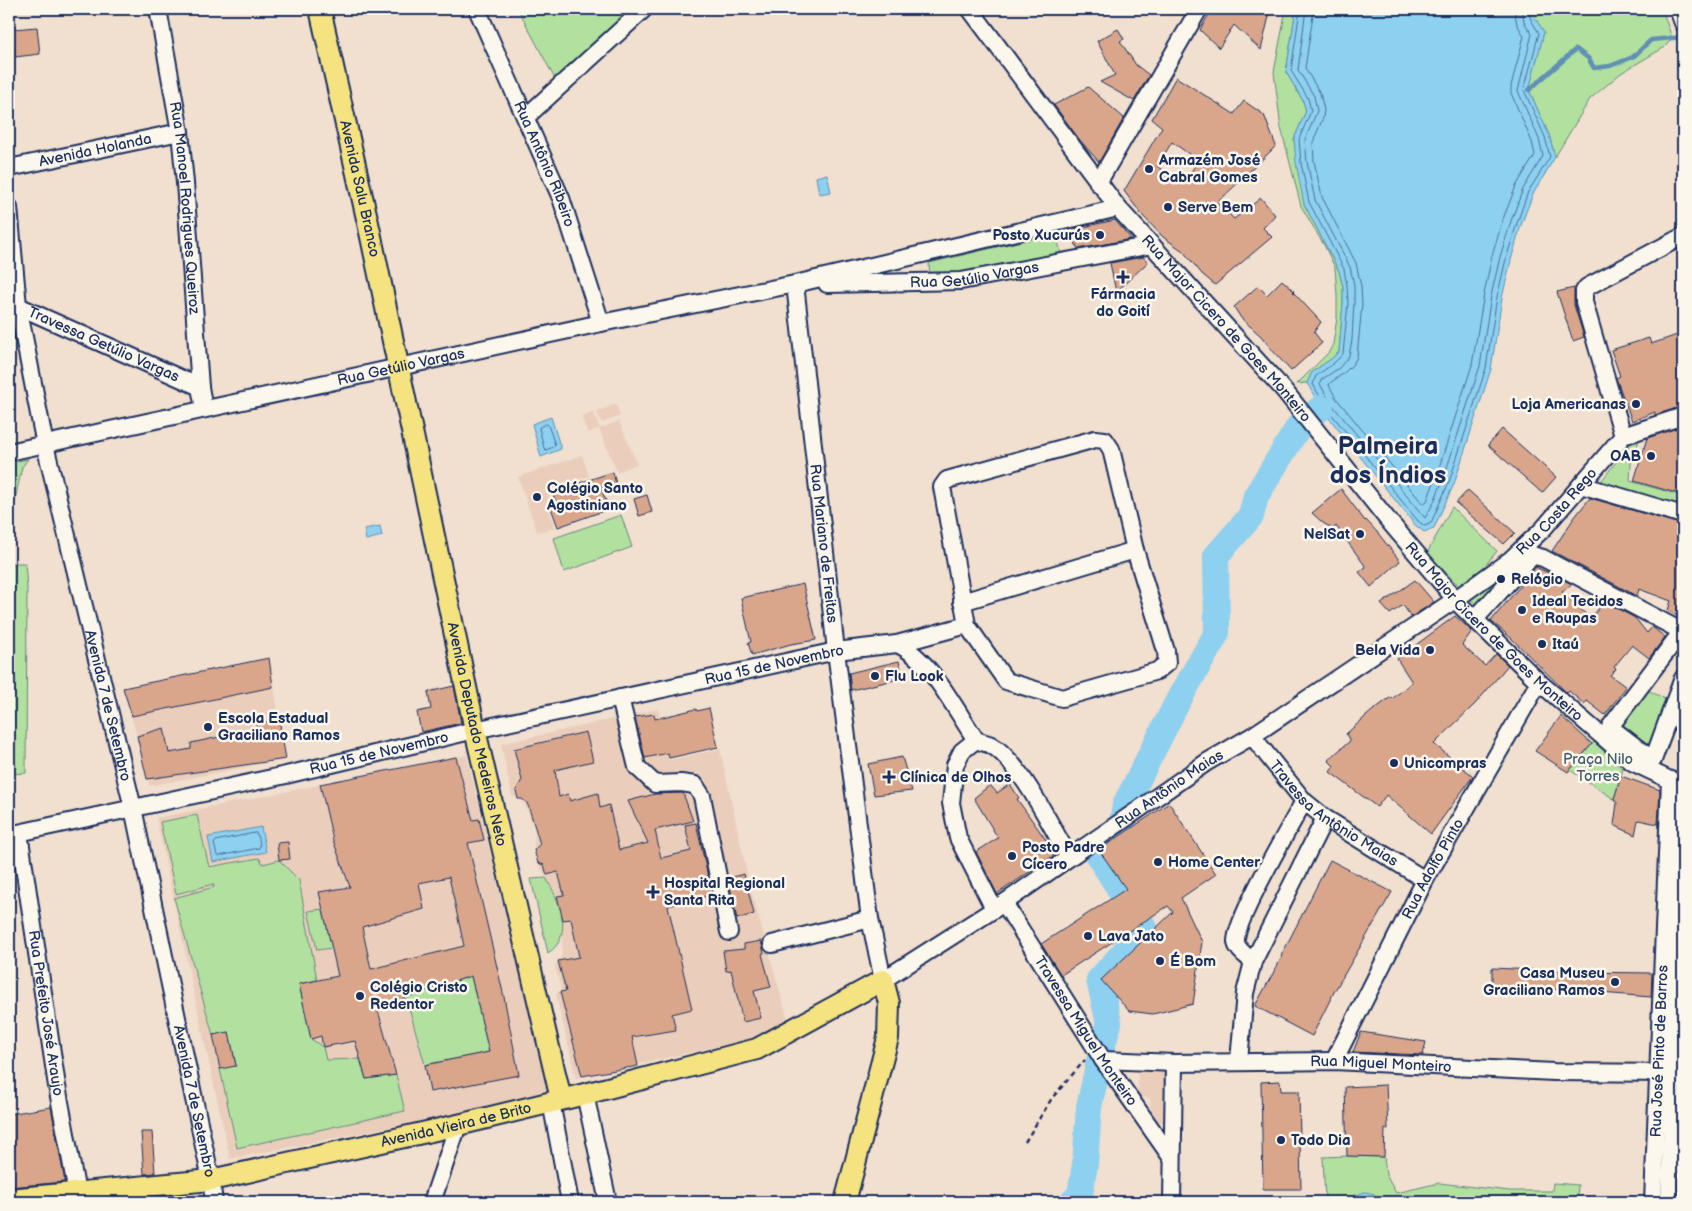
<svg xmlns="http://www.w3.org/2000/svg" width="1692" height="1211" viewBox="0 0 1692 1211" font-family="'Balsamiq Sans',sans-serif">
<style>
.built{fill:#eacebb}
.green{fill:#b1e09f;stroke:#66887e}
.water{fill:#8dd0ef;stroke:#5f90b5}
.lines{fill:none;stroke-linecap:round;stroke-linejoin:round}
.shore{stroke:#496f98;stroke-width:1}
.stream{stroke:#5f90b5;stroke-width:4.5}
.river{stroke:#8dd0ef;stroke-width:26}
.building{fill:#d9a68c;stroke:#1b2f5e;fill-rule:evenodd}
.minor-casing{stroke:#1b2f5e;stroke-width:20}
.major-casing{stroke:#1b2f5e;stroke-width:24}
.path{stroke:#1b2f5e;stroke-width:2.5;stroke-dasharray:5 4;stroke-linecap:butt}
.minor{stroke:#fbf7ec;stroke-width:16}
.major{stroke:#f5e382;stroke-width:20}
.poi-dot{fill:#1b2f5e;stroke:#fbf7ec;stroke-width:2}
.labels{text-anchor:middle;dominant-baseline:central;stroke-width:5;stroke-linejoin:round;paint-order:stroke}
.street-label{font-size:15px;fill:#1b2f5e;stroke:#fbf7ec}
.poi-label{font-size:15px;font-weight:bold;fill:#1b2f5e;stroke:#fbf7ec;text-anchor:start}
.park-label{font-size:15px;fill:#405b6e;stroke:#fbf7ec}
.town-label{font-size:25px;font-weight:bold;fill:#1b2f5e;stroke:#fbf7ec}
</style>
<rect width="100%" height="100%" fill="#f1dfcf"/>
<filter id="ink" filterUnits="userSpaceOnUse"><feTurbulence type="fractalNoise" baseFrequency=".02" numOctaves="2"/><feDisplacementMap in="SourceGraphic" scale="10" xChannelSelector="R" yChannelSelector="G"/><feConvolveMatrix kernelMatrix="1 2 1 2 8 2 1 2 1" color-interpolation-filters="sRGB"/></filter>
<g filter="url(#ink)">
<!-- built -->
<g class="built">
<polygon points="616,404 620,416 602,423 597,412"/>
<polygon points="593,412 600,428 588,433 581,417"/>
<polygon points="619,421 637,464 617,472 599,429"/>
<polygon points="582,455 589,476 548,490 553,504 548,507 555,528 537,532 518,477"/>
<polygon points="269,658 286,759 149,786 139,743 123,688"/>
<polygon points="658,709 669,760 720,749 750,887 788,1020 760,1037 576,1078 556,995 561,989 555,966 562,955 563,920 557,896 538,863 534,850 535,828 522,799 512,796 501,744"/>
<polygon points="467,755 549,1095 230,1159 156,818"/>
<polygon points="1138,1071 1164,1073 1165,1122 1151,1122 1150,1099 1138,1096"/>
</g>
<!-- green -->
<g class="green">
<polygon points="518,9 631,9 555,79"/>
<polygon points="1286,9 1296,9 1286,72 1303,101 1306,111 1294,139 1304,204 1339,271 1343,287 1343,303 1339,352 1331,359 1312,372 1307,383 1297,384 1329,352 1333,344 1337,318 1337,295 1335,268 1325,247 1301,206 1281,128 1274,72"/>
<polygon points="1532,9 1662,9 1672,38 1665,47 1621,73 1590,99 1555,157 1549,135 1529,90 1544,32 1535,18"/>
<polygon points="1056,233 1062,258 930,278 929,263"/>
<polygon points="1642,431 1631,464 1630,481 1683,496 1683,514 1596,488 1637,435"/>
<polygon points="28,459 22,467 9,529 9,463"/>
<polygon points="1452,507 1497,551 1485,566 1459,586 1427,553"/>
<polygon points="621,515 632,547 564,572 554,538"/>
<polygon points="9,563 25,563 27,588 26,773 10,774 9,776"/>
<polygon points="1509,566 1515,572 1481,608 1469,598"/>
<polygon points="1640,686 1677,705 1659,764 1607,724"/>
<polygon points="1594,742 1623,769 1614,799 1570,770"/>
<polygon points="197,815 209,867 259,858 263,864 279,860 299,880 317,980 299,984 311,1039 323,1047 326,1060 360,1059 366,1079 396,1075 405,1111 237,1148 220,1069 236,1065 229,1032 213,1035 174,898 214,887 213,884 176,894 160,822"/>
<path d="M546,878C559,899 575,936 548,953L531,879Z"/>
<polygon points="323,909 332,948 317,950 308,911"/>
<polygon points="471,976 489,1052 425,1065 406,997"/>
<polygon points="1347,1156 1384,1157 1386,1175 1396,1193 1439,1183 1510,1191 1552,1191 1553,1183 1578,1185 1577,1202 1325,1202 1323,1157"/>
</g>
<!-- water -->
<g class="water">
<polygon points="1296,9 1533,9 1535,18 1544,32 1529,90 1549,135 1555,157 1533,194 1521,225 1511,260 1502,298 1491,369 1454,484 1434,528 1424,532 1415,525 1321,408 1307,383 1312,372 1331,359 1339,352 1343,303 1343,287 1339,271 1304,204 1296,163 1294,139 1306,111 1303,101 1286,72"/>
<polygon points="827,174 831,192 819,194 816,177"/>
<polygon points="551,417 561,449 541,457 532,424"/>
<polygon points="380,526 382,536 366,540 364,529"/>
<polygon points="261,827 266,852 213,862 208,837"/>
<polygon points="1365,1192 1374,1194 1380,1202 1352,1202 1356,1195"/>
</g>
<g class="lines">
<!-- shore -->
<g class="shore">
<polyline points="1300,9 1291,71 1308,98 1311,111 1299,139 1301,163 1309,202 1344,269 1347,286 1348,303 1343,354 1334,363 1316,376 1313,384 1325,406 1418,521 1425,526 1431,523 1449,482 1486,368 1497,297 1506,259 1517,223 1528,192 1550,157 1545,137 1524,90 1539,33 1531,20 1528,9"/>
<polyline points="1306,9 1298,70 1314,96 1317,111 1305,140 1307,162 1315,200 1350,267 1354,285 1354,302 1352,340 1349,356 1339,368 1321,380 1320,384 1330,402 1425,518 1433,504 1443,480 1480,366 1491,296 1500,257 1511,221 1523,189 1543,156 1539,139 1518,91 1532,34 1524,22 1522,9"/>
<polyline points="1314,9 1305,68 1320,93 1324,110 1323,118 1313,142 1314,161 1322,197 1356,263 1361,286 1362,304 1357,357 1353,364 1344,373 1330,383 1329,385 1336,398 1423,504 1427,501 1436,477 1472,365 1484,294 1492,256 1503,219 1516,186 1535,155 1532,142 1511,93 1511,86 1524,36 1517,24 1514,9"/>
<polygon points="546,424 548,425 555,445 553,447 546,450 544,448 539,428"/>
<path d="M256,833C259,836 261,845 259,848L219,856L217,855L214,844L216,841Z"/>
</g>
<!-- stream -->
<polyline class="stream" points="1529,90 1576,49 1588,58 1594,68 1610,66 1633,57 1651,40 1683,37"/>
<!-- river -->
<polyline class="river" points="1072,1202 1080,1195 1085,1164 1089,1107 1102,1048 1109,1023 1099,980 1145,929 1096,852 1121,829 1125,805 1179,699 1217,633 1216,556 1251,516 1256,496 1299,426 1321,408"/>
</g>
<!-- building -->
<g class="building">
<polygon points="1212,9 1258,9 1269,16 1261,50 1234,25 1219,48 1200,30"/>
<polygon points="37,27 40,54 15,57 13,29"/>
<polygon points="1118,29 1124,39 1120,41 1136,65 1149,75 1134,101 1100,82 1115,75 1097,41"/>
<path d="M1176,77L1234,114L1244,101L1264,115L1276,146L1217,203L1234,219L1261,198L1275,215L1263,228L1272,237L1215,285L1202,274L1183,251L1163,237L1142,215L1124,191L1162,127L1152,119ZM1172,142L1199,161L1181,184L1157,166Z"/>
<polygon points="1088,87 1124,118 1099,162 1079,139 1054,105"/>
<polygon points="1115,220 1131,239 1078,249 1069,230"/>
<polygon points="1143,257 1148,262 1116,292 1110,263"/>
<polygon points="1282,280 1294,291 1293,292 1321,322 1314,332 1322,343 1291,371 1273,351 1261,336 1241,318 1234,307 1258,286 1267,295"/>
<polygon points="1574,288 1574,305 1584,337 1573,341 1557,292"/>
<polygon points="1683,333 1683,406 1655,415 1655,412 1632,421 1616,378 1620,376 1611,350 1649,338 1651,344"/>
<polygon points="1683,426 1683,495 1634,481 1647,438"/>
<polygon points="1502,429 1556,477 1542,493 1488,445"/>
<polygon points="613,472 616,484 601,488 609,509 558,527 551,508 557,506 552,492"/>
<polygon points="1341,489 1365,521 1366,520 1377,532 1400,561 1371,587 1359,572 1366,567 1336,526 1333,529 1323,523 1312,513"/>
<polygon points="1468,490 1515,533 1504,544 1456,503"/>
<polygon points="647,495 652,512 639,516 634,499"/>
<polygon points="1590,498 1683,525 1683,620 1668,610 1671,601 1639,589 1637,596 1552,551 1574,518"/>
<polygon points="1536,567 1572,584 1562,592 1590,618 1605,602 1635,618 1647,633 1652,627 1665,637 1649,658 1632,645 1614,667 1616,669 1610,675 1626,687 1605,715 1587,701 1584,704 1569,691 1567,693 1511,638 1491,621"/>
<polygon points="1415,580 1434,602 1411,617 1403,605 1390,614 1381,604"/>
<polygon points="803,584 816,640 791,644 752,655 748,643 751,642 741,598"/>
<polygon points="1455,616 1472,631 1462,645 1485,666 1496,654 1508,665 1476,703 1434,744 1473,776 1431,834 1386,795 1377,807 1330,772 1334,766 1328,760 1350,741 1346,734 1372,711 1391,697 1392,699 1412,682 1397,659"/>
<polygon points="269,658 273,687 132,716 123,688"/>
<polygon points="899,661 903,678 851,690 849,673"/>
<polygon points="454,686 461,723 421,732 417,712 431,709 428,692"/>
<polygon points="709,708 718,747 669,758 668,753 645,758 635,717 654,714 655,719 696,709 697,711"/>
<polygon points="1561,716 1592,744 1568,772 1535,751"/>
<polygon points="279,719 286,759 147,779 137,736 164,728 169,753 191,749 191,743 257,729 256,724"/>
<polygon points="586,732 593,761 555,770 559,797 568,794 570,801 598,793 600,808 609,805 619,850 648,843 628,801 655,794 683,793 693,821 655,830 661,858 691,851 685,825 696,823 712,895 668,906 692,1009 672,1014 676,1030 632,1037 638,1066 582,1076 560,992 566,991 558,961 579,957 571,919 563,920 557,896 564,895 558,872 547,875 544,865 538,863 534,850 540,844 529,808 527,803 522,799 518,799 516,790 522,780 514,749"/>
<path d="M456,757L473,820L479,819L484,840L468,843L504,997L519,1075L430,1092L425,1065L489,1052L471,976L377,1007L396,1075L366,1079L355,1041L323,1047L321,1036L311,1039L299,984L338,976L319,892L350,887L333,840L320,784ZM449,877L464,946L371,969L362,927L424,909L419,883Z"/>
<polygon points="902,757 912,791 874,795 868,764"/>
<polygon points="1621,776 1660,790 1658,824 1638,820 1635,835 1614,825 1617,803 1614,799"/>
<polygon points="1010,784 1019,798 1017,799 1056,854 997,894 976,852 998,838 974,798 990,785 997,793"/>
<polygon points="1169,803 1216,874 1181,898 1202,942 1193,1004 1153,1014 1129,1011 1101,980 1173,912 1168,906 1061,975 1041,944 1126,889 1099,850"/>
<polygon points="288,842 290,859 279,860 277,843"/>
<polygon points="1330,860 1392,892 1334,992 1312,1036 1255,1006 1282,957 1281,956"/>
<polygon points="744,874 754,914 737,919 728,878"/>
<polygon points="761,941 764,953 762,954 771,987 754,991 761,1018 743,1022 731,970 726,971 723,951 744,949 744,944"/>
<polygon points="1492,968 1577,972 1652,973 1651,997 1575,991 1576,990 1492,988"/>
<polygon points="229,1032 236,1066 220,1069 213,1035"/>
<polygon points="1361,1032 1426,1042 1423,1055 1353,1052"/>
<polygon points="1280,1081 1281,1091 1299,1091 1301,1189 1263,1189 1261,1082"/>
<polygon points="1386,1085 1388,1129 1385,1129 1384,1157 1347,1156 1345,1087"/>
<polygon points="51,1107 65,1182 9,1187 9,1114"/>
<polygon points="141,1132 152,1132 155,1173 144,1174"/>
</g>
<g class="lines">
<!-- minor casing -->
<g class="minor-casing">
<g id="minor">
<path id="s1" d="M158,9L180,132L185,183L200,387L204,409"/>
<path id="s2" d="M477,9L561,198L601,323"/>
<path id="s3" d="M970,9L1118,208L1283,389L1388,520L1461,606L1539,682L1632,762L1670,780L1683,783L1669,1202"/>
<polyline points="1678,9 1683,23"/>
<polyline points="526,117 644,9"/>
<path id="s4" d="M9,168L180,132"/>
<polyline points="1098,183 1199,9"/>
<path id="s5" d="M9,207L18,306L45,445L133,808L211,1180L214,1202"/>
<path id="s6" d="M795,284L836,651L870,919L883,980L1004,903L1207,762L1252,736L1456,599L1510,560L1543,529L1623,436L1683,416"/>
<path id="s7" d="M827,284L961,281L1152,245"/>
<path id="s8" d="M11,307L18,306L200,387"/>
<polyline points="1623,436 1584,302 1584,291 1587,287 1683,236"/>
<polygon points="1095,439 1105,440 1111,449 1135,550 1166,651 1167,663 1157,671 1062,698 1006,681 967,625 942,487 947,480"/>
<path id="s9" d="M9,452L601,323L795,284L1118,208"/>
<polyline points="1581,485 1683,515"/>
<polyline points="1520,552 1543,558 1683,632"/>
<polyline points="962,602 1135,550"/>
<polyline points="1474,620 1533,555"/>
<polyline points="1682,631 1610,727 1653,760 1683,678"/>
<path d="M897,644C930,658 956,711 976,740C981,742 987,743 991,745C1019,760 1052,828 1069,857"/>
<polyline points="620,698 637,767 655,784 681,783 695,785 702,796 729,932"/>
<path id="s10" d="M1252,736L1304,801L1325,818L1425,880"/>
<polyline points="976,740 962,751 955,765 951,803 958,838 994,909"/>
<path id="s11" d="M19,833L57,1086L77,1193"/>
<path id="s12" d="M9,835L286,775L475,730L836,651L897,644L967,625"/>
<path id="s13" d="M1004,903L1103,1060L1171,1157"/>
<polyline points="772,944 870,919"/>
<polyline points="1253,962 1325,818"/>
<path id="s14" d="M1103,1060L1174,1063L1334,1061L1554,1072L1674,1073"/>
<path d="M1239,1061L1245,993L1253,962C1247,956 1237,950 1236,942C1234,922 1292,823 1304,801"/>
<path id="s15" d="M1334,1061L1425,880L1539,682"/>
<polyline points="585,1094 608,1202"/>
<polyline points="551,1102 570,1202"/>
<polyline points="432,1202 458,1125"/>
<polyline points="1172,1202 1174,1063"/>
<path id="s16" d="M1653,1202L1670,780"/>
</g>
</g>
<!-- major casing -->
<g class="major-casing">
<g id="major">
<path id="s17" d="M320,9L370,232L475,730L561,1099"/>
<path id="s18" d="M9,1199L211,1180L458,1125L585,1094L757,1049L883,980L889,1003L888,1038L845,1202"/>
</g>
</g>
<!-- path -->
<polyline class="path" points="1025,1142 1052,1098 1085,1060"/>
<!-- minor -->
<use href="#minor" class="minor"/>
<!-- major -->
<use href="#major" class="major"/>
</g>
</g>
<!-- markers -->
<g class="poi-dot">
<circle cx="1149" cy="169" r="5"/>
<circle cx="1168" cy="207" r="5"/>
<circle cx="1100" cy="235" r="5"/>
<path d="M1120.5 269.5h5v5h5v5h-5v5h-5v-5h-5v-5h5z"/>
<circle cx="1636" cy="404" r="5"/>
<circle cx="1651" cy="456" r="5"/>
<circle cx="537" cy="497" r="5"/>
<circle cx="1360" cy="534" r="5"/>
<circle cx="1501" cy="579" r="5"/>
<circle cx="1522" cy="610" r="5"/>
<circle cx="1542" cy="644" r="5"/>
<circle cx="1430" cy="650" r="5"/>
<circle cx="875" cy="676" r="5"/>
<circle cx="208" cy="727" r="5"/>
<circle cx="1394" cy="763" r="5"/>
<path d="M886.5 769.5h5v5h5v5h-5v5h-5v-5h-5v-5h5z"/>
<circle cx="1012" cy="856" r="5"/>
<circle cx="1158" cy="862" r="5"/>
<path d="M650.5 884.5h5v5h5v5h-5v5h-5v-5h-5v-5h5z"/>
<circle cx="1088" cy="936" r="5"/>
<circle cx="1160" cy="961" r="5"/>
<circle cx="1615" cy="982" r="5"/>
<circle cx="360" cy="996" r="5"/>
<circle cx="1281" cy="1140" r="5"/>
</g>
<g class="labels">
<!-- street labels -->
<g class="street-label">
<text stroke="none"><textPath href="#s4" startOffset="88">Avenida Holanda</textPath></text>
<text stroke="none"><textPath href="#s2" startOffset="169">Rua Antônio Ribeiro</textPath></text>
<text stroke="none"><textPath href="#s17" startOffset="184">Avenida Salu Branco</textPath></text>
<text stroke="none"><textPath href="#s1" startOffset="201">Rua Manoel Rodrigues Queiroz</textPath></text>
<text stroke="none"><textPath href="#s7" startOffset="148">Rua Getúlio Vargas</textPath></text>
<text stroke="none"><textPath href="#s3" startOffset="410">Rua Major Cicero de Goes Monteiro</textPath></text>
<text stroke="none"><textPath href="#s8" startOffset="101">Travessa Getúlio Vargas</textPath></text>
<text stroke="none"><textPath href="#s9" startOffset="401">Rua Getúlio Vargas</textPath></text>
<text stroke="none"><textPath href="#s6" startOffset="1524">Rua Costa Rego</textPath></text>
<text stroke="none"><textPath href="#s6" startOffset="261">Rua Mariano de Freitas</textPath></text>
<text stroke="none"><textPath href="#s3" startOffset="815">Rua Major Cicero de Goes Monteiro</textPath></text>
<text stroke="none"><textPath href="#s12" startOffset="784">Rua 15 de Novembro</textPath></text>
<text stroke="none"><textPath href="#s5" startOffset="509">Avenida 7 de Setembro</textPath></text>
<text stroke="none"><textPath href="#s17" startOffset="742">Avenida Deputado Medeiros Neto</textPath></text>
<text stroke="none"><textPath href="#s12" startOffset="379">Rua 15 de Novembro</textPath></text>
<text stroke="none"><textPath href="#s6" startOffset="1046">Rua Antônio Maias</textPath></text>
<text stroke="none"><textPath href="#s10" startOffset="114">Travessa Antônio Maias</textPath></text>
<text stroke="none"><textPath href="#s15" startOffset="216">Rua Adolfo Pinto</textPath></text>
<text stroke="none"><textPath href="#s11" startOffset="182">Rua Prefeito José Araujo</textPath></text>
<text stroke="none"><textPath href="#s13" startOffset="152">Travessa Miguel Monteiro</textPath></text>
<text stroke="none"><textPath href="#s16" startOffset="151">Rua José Pinto de Barros</textPath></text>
<text stroke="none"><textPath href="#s14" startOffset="278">Rua Miguel Monteiro</textPath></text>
<text stroke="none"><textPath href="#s5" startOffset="914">Avenida 7 de Setembro</textPath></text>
<text stroke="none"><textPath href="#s18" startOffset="454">Avenida Vieira de Brito</textPath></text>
</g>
<!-- poi labels -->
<g class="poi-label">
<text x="1159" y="160">Armazém José<tspan x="1159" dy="17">Cabral Gomes</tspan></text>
<text x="1178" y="207">Serve Bem</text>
<text x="1090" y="235" text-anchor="end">Posto Xucurús</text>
<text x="1123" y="294" text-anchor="middle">Fármacia<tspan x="1123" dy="17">do Goití</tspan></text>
<text x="1626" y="404" text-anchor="end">Loja Americanas</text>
<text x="1641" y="456" text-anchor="end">OAB</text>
<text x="547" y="488">Colégio Santo<tspan x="547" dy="17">Agostiniano</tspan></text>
<text x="1350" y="534" text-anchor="end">NelSat</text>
<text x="1511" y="579">Relógio</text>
<text x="1532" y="601">Ideal Tecidos<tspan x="1532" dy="17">e Roupas</tspan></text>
<text x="1552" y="644">Itaú</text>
<text x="1420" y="650" text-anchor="end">Bela Vida</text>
<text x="885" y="676">Flu Look</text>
<text x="218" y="718">Escola Estadual<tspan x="218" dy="17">Graciliano Ramos</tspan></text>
<text x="1404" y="763">Unicompras</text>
<text x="900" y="777">Clínica de Olhos</text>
<text x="1022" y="847">Posto Padre<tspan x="1022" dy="17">Cícero</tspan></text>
<text x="1168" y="862">Home Center</text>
<text x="664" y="883">Hospital Regional<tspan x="664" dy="17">Santa Rita</tspan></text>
<text x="1098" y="936">Lava Jato</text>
<text x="1170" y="961">É Bom</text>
<text x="1605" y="973" text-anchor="end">Casa Museu<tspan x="1605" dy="17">Graciliano Ramos</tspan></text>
<text x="370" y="987">Colégio Cristo<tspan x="370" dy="17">Redentor</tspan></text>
<text x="1291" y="1140">Todo Dia</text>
</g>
<!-- park labels -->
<g class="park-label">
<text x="1598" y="759">Praça Nilo<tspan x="1598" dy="17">Torres</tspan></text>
</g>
<!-- town labels -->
<g class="town-label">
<text x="1388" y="446">Palmeira<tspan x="1388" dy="29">dos Índios</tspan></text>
</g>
</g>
<!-- margin -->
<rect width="1692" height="1211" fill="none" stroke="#fbf7ec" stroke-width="30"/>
<rect x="15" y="15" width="1662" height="1181" fill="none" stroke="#1b2f5e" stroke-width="2" filter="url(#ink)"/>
</svg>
